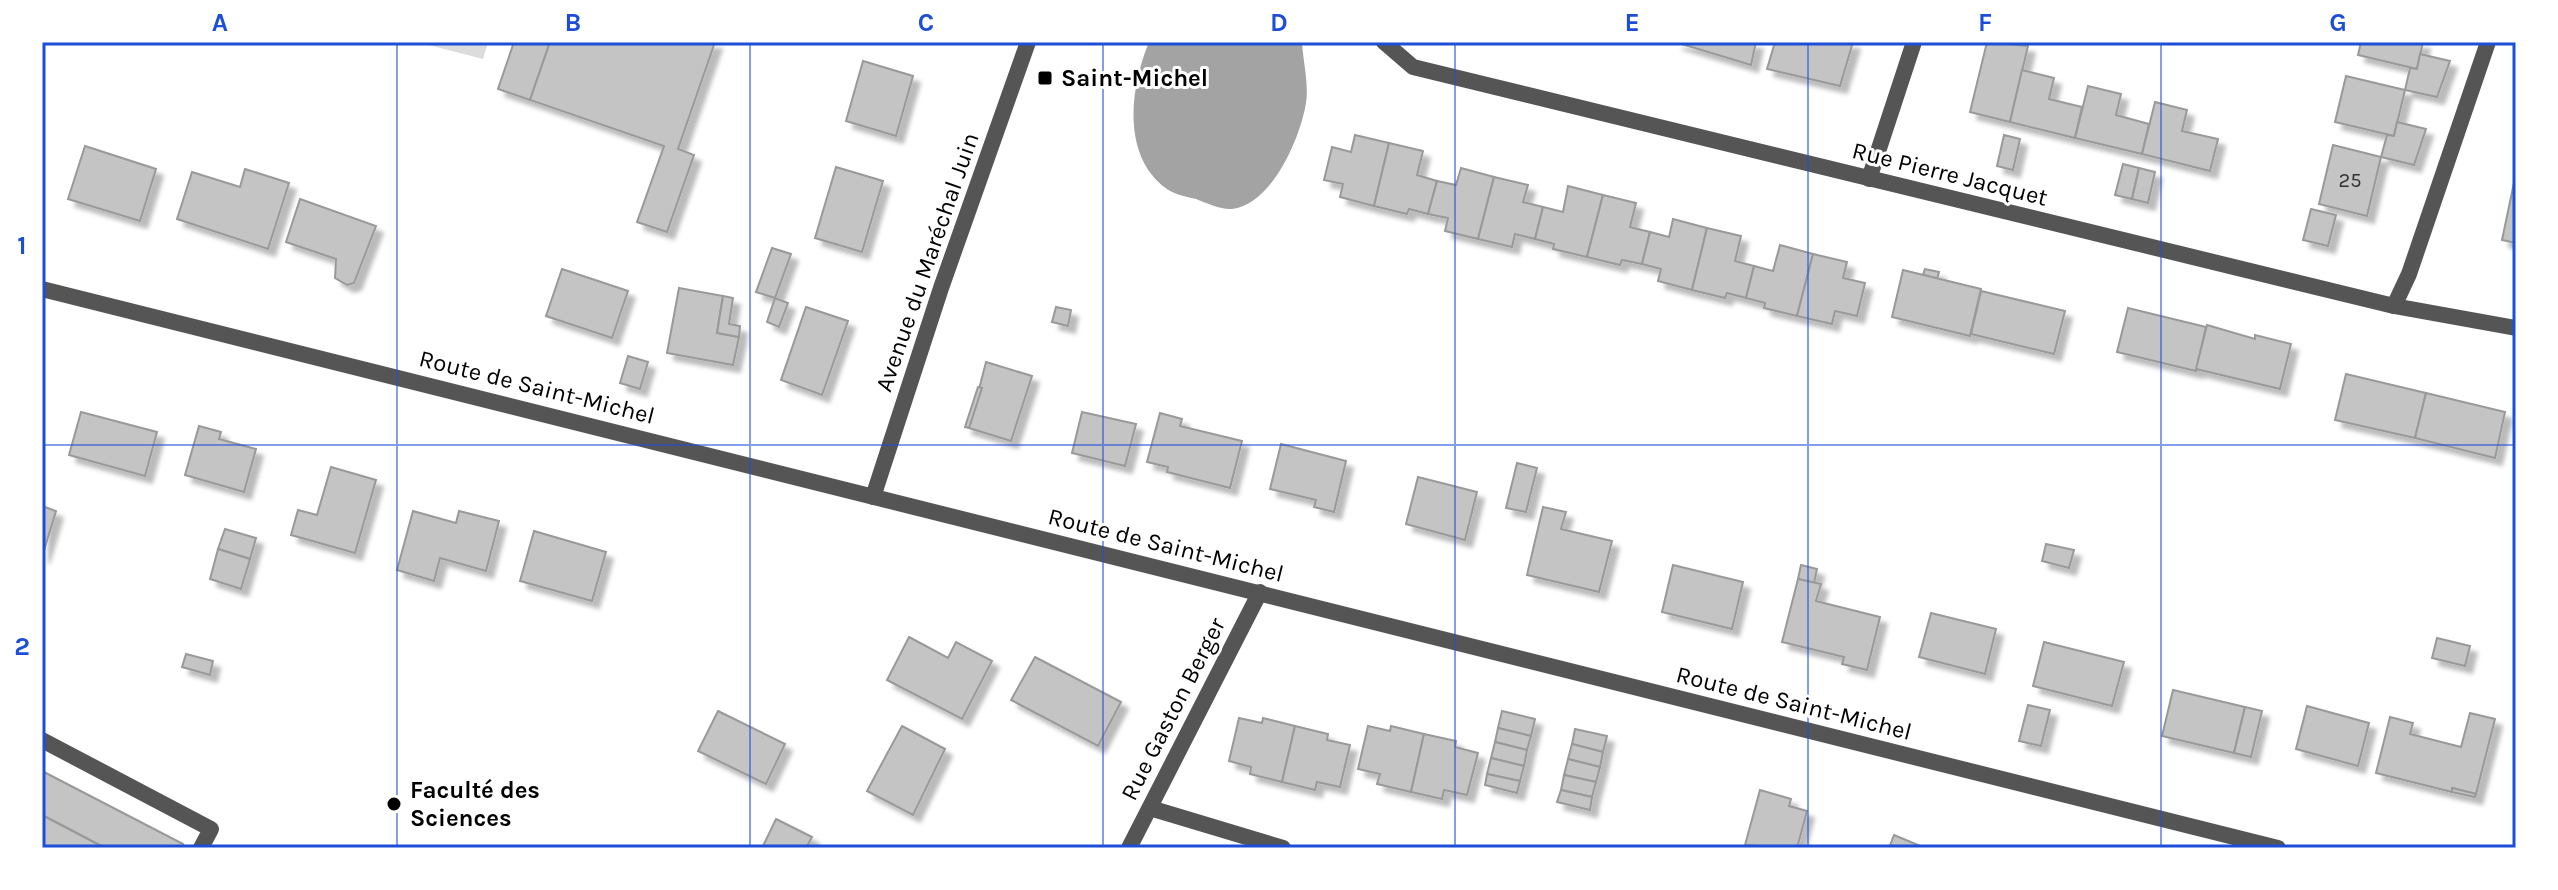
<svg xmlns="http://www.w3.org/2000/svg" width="2558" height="890" viewBox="0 0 2558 890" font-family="Karla,sans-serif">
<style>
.green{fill:#dcdcdc}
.water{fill:#a3a3a3}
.building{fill:#c4c4c4;stroke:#999;stroke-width:2;filter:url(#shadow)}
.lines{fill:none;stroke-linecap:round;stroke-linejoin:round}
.service{stroke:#555;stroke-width:16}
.minor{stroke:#555;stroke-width:16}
.tertiary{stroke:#555;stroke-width:16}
.grid{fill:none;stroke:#1d4ed8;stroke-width:2;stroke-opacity:0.55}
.poi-dot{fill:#000;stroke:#fff;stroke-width:3}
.labels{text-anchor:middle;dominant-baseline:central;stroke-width:6;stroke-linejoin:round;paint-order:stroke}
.number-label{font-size:20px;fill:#313131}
.poi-label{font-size:24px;font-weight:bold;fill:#000;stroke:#fff;text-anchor:start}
.street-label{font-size:24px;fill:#000;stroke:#fff}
.neatline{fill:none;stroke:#1d4ed8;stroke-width:3}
.grid-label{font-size:26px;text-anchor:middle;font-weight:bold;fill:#1d4ed8}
</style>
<defs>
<filter id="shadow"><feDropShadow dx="7" dy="7" stdDeviation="2" flood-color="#0004"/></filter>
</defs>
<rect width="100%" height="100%" fill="#fff"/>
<!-- green -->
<polygon class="green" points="417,42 488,42 483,59"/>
<!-- water -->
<path class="water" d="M1149,42H1302C1303,61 1309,85 1306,103C1300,139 1272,204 1232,209C1222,210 1206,203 1196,199C1188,197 1175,195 1167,189C1121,156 1130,88 1149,42Z"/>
<!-- building -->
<g class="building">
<polygon points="514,42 550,42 530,100 498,89"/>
<polygon points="550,42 715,42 678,149 694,155 667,232 637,222 664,146 530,100"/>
<polygon points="1756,42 1751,65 1675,42"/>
<polygon points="1775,42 1853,42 1840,86 1767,69"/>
<polygon points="1987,42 2028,46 2010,122 1970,112"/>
<polygon points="2361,42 2423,42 2417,69 2358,55"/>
<polygon points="2420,54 2450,61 2437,97 2405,90 2410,68 2417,69"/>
<polygon points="863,61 913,76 896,136 846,121"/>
<polygon points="2022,70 2054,78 2049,99 2082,107 2075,138 2010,122"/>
<polygon points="2346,76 2405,90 2394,136 2335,122"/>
<polygon points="2088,86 2121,94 2116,115 2149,124 2142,154 2075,138"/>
<polygon points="2155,102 2187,110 2182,131 2218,139 2210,171 2142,154"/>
<polygon points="2397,122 2426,129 2414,165 2381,157 2387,135 2394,136"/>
<polygon points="1355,135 1389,143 1374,206 1340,197 1343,184 1324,180 1332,147 1351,152"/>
<polygon points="2004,135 2020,139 2013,170 1997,166"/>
<polygon points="1389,143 1423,151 1417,175 1437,181 1428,214 1409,209 1407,214 1374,206"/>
<polygon points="2333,145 2381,157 2367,216 2319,204"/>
<polygon points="85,146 156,169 140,221 68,199"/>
<polygon points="2123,164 2139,168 2132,199 2115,195"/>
<polygon points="836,167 883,181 862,252 815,238"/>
<polygon points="1461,168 1494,177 1478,239 1445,231 1448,218 1428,214 1437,181 1456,185"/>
<polygon points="2139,168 2155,172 2148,203 2132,199"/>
<polygon points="245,169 289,183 268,249 177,219 192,172 240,187"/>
<polygon points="2516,173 2516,243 2502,240"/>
<polygon points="1494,177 1528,185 1523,202 1543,207 1535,239 1515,234 1512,247 1478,239"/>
<polygon points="1568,186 1603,195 1587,257 1553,249 1554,244 1535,239 1543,207 1563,212"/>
<polygon points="1603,195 1636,203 1630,227 1650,232 1642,264 1622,260 1620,265 1587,257"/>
<polygon points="300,199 376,226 354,283 347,285 335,278 336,259 286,242"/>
<polygon points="2311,209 2336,215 2328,246 2303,240"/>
<polygon points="1673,219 1707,228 1692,290 1658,281 1661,269 1642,264 1650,232 1669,237"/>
<polygon points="1707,228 1741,236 1735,261 1754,266 1746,298 1727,293 1725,298 1692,290"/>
<polygon points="1780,245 1813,254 1797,316 1764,308 1765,303 1746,298 1754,266 1773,271"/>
<polygon points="772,248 791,254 775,298 756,292"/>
<polygon points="1813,254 1847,262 1843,278 1865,283 1857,316 1835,311 1832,324 1797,316"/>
<polygon points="562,269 628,291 612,338 546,316"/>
<polygon points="1925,269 1939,272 1937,279 1923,275"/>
<polygon points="1903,270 1981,289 1970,336 1892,317"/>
<polygon points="679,288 723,296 717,333 739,337 733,365 667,353"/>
<polygon points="1981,291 2065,311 2054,354 1971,334"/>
<polygon points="723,296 733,298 729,324 740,326 739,337 717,333"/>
<polygon points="775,298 788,303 779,327 767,322"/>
<polygon points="806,307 848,321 822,395 781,380"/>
<polygon points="1056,307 1071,310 1068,326 1052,322"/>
<polygon points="2128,308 2206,327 2196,371 2117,352"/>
<polygon points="2207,325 2255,339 2255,335 2291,344 2280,389 2196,369"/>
<polygon points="628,356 648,362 640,389 620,383"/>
<polygon points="986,362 1032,376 1011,441 969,428"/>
<polygon points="2346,374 2426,393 2415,438 2335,420"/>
<polygon points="978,387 982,388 969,428 965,427"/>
<polygon points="2426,393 2505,412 2495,458 2415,438"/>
<polygon points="81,412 157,432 145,476 69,455"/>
<polygon points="1082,412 1136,424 1125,466 1072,453"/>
<polygon points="1160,413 1182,419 1180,426 1242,441 1230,488 1167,472 1168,467 1147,462"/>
<polygon points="199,426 221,432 219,439 256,449 244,492 185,475"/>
<polygon points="1281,444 1346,461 1334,512 1314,507 1316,500 1270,489"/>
<polygon points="1517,463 1537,468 1526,512 1506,508"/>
<polygon points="331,467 376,480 355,553 291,535 298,510 317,515"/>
<polygon points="1418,477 1477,492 1465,540 1406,524"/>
<polygon points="42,506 56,511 42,557"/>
<polygon points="1543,507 1566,512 1561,529 1612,541 1599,592 1527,575"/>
<polygon points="413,511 456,523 459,511 499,521 486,571 440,558 434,581 397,570"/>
<polygon points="225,529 256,538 250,559 218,549"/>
<polygon points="534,531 606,552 592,601 520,581"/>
<polygon points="2046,544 2074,550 2069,568 2042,561"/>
<polygon points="218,549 250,559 241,589 210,579"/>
<polygon points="1673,565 1743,582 1732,629 1662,612"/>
<polygon points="1801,565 1817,569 1814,583 1798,579"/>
<polygon points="1798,579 1821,584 1816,601 1880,617 1867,670 1842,664 1844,657 1782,642"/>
<polygon points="1931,613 1996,629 1985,674 1919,657"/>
<polygon points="909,637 948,658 956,642 992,661 962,719 887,680"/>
<polygon points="2437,638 2470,646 2465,666 2432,658"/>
<polygon points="2044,642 2124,662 2112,706 2033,686"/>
<polygon points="186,654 213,661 210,675 182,667"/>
<polygon points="1035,657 1121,702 1098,746 1011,700"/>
<polygon points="2173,690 2245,707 2234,753 2162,736"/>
<polygon points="2028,705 2050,710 2041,746 2019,741"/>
<polygon points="2307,706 2369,723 2358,766 2296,749"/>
<polygon points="2245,707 2262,711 2251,757 2234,753"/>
<polygon points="718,711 785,744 766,784 698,751"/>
<polygon points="1502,711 1535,719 1531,736 1498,728"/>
<polygon points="2470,713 2495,719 2476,794 2452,788 2452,792 2376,773 2390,717 2413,723 2410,734 2461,747"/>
<polygon points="1239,718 1262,723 1263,718 1295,726 1282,782 1250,774 1251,767 1229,761"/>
<polygon points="902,726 945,749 913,815 867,791"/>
<polygon points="1295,726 1328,734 1327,740 1350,745 1340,787 1317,782 1315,790 1282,782"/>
<polygon points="1368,726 1390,731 1391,726 1424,734 1411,792 1377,784 1380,774 1358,769"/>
<polygon points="1498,728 1531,736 1527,750 1495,742"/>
<polygon points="1575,729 1607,736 1603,752 1572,744"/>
<polygon points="1424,734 1456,741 1455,747 1478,753 1467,795 1444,790 1442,799 1411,792"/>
<polygon points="1495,742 1527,750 1524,766 1491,758"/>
<polygon points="1572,744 1603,752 1600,767 1568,759"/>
<polygon points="1491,758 1524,766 1520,781 1487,774"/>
<polygon points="1568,759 1600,767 1596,782 1564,775"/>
<polygon points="42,771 183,844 181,848 105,848 42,815"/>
<polygon points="1487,774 1520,781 1517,793 1485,785"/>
<polygon points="1564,775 1596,782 1592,797 1561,790"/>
<polygon points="2452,788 2476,794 2475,797 2452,792"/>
<polygon points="1561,790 1592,797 1590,810 1557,802"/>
<polygon points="1760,790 1791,799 1789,806 1807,811 1797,848 1745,845"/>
<polygon points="42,815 105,848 42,848"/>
<polygon points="776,819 812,837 806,848 762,848"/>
<polygon points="1894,835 1925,848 1889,848"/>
</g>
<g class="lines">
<!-- service -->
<polyline class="service" points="42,740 211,829 201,848"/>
<!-- minor -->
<g class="minor">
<polyline points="1384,42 1413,67 2394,306 2516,328"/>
<polyline points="1869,179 1914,42"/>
<polyline points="2394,306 2409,274 2488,42"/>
<polyline points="873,497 941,288 1028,42"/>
<polyline points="1150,808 1283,848"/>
<polyline points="1129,848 1260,592"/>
</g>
<!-- tertiary -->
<polyline class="tertiary" points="42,289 2278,848"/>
</g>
<!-- grid -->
<path class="grid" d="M397,42V848M750,42V848M1103,42V848M1455,42V848M1808,42V848M2161,42V848M42,445H2516"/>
<!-- markers -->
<g class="poi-dot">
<rect x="1037" y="70" width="16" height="16" rx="4"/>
<circle cx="394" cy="804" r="8"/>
</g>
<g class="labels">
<!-- number labels -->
<g class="number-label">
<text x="2350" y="180">25</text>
</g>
<!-- poi labels -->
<g class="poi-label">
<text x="1061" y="78">Saint-Michel</text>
<text x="410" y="790">Faculté des<tspan x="410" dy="28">Sciences</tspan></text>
</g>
<!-- street labels -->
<g class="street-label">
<text transform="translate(1950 174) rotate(14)">Rue Pierre Jacquet</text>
<text transform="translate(927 262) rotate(-71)">Avenue du Maréchal Juin</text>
<text transform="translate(537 387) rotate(14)">Route de Saint-Michel</text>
<text transform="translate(1166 545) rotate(14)">Route de Saint-Michel</text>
<text transform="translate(1794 703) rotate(14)">Route de Saint-Michel</text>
<text transform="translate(1173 709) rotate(-63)">Rue Gaston Berger</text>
</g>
</g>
<!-- border -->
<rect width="2558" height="890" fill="none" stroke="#ffffff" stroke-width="88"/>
<rect x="44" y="44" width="2470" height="802" class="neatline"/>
<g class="grid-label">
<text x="220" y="31">A</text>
<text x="573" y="31">B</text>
<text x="926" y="31">C</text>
<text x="1279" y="31">D</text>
<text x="1632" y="31">E</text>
<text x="1985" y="31">F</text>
<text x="2338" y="31">G</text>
<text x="22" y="254">1</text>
<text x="22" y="655">2</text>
</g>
</svg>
